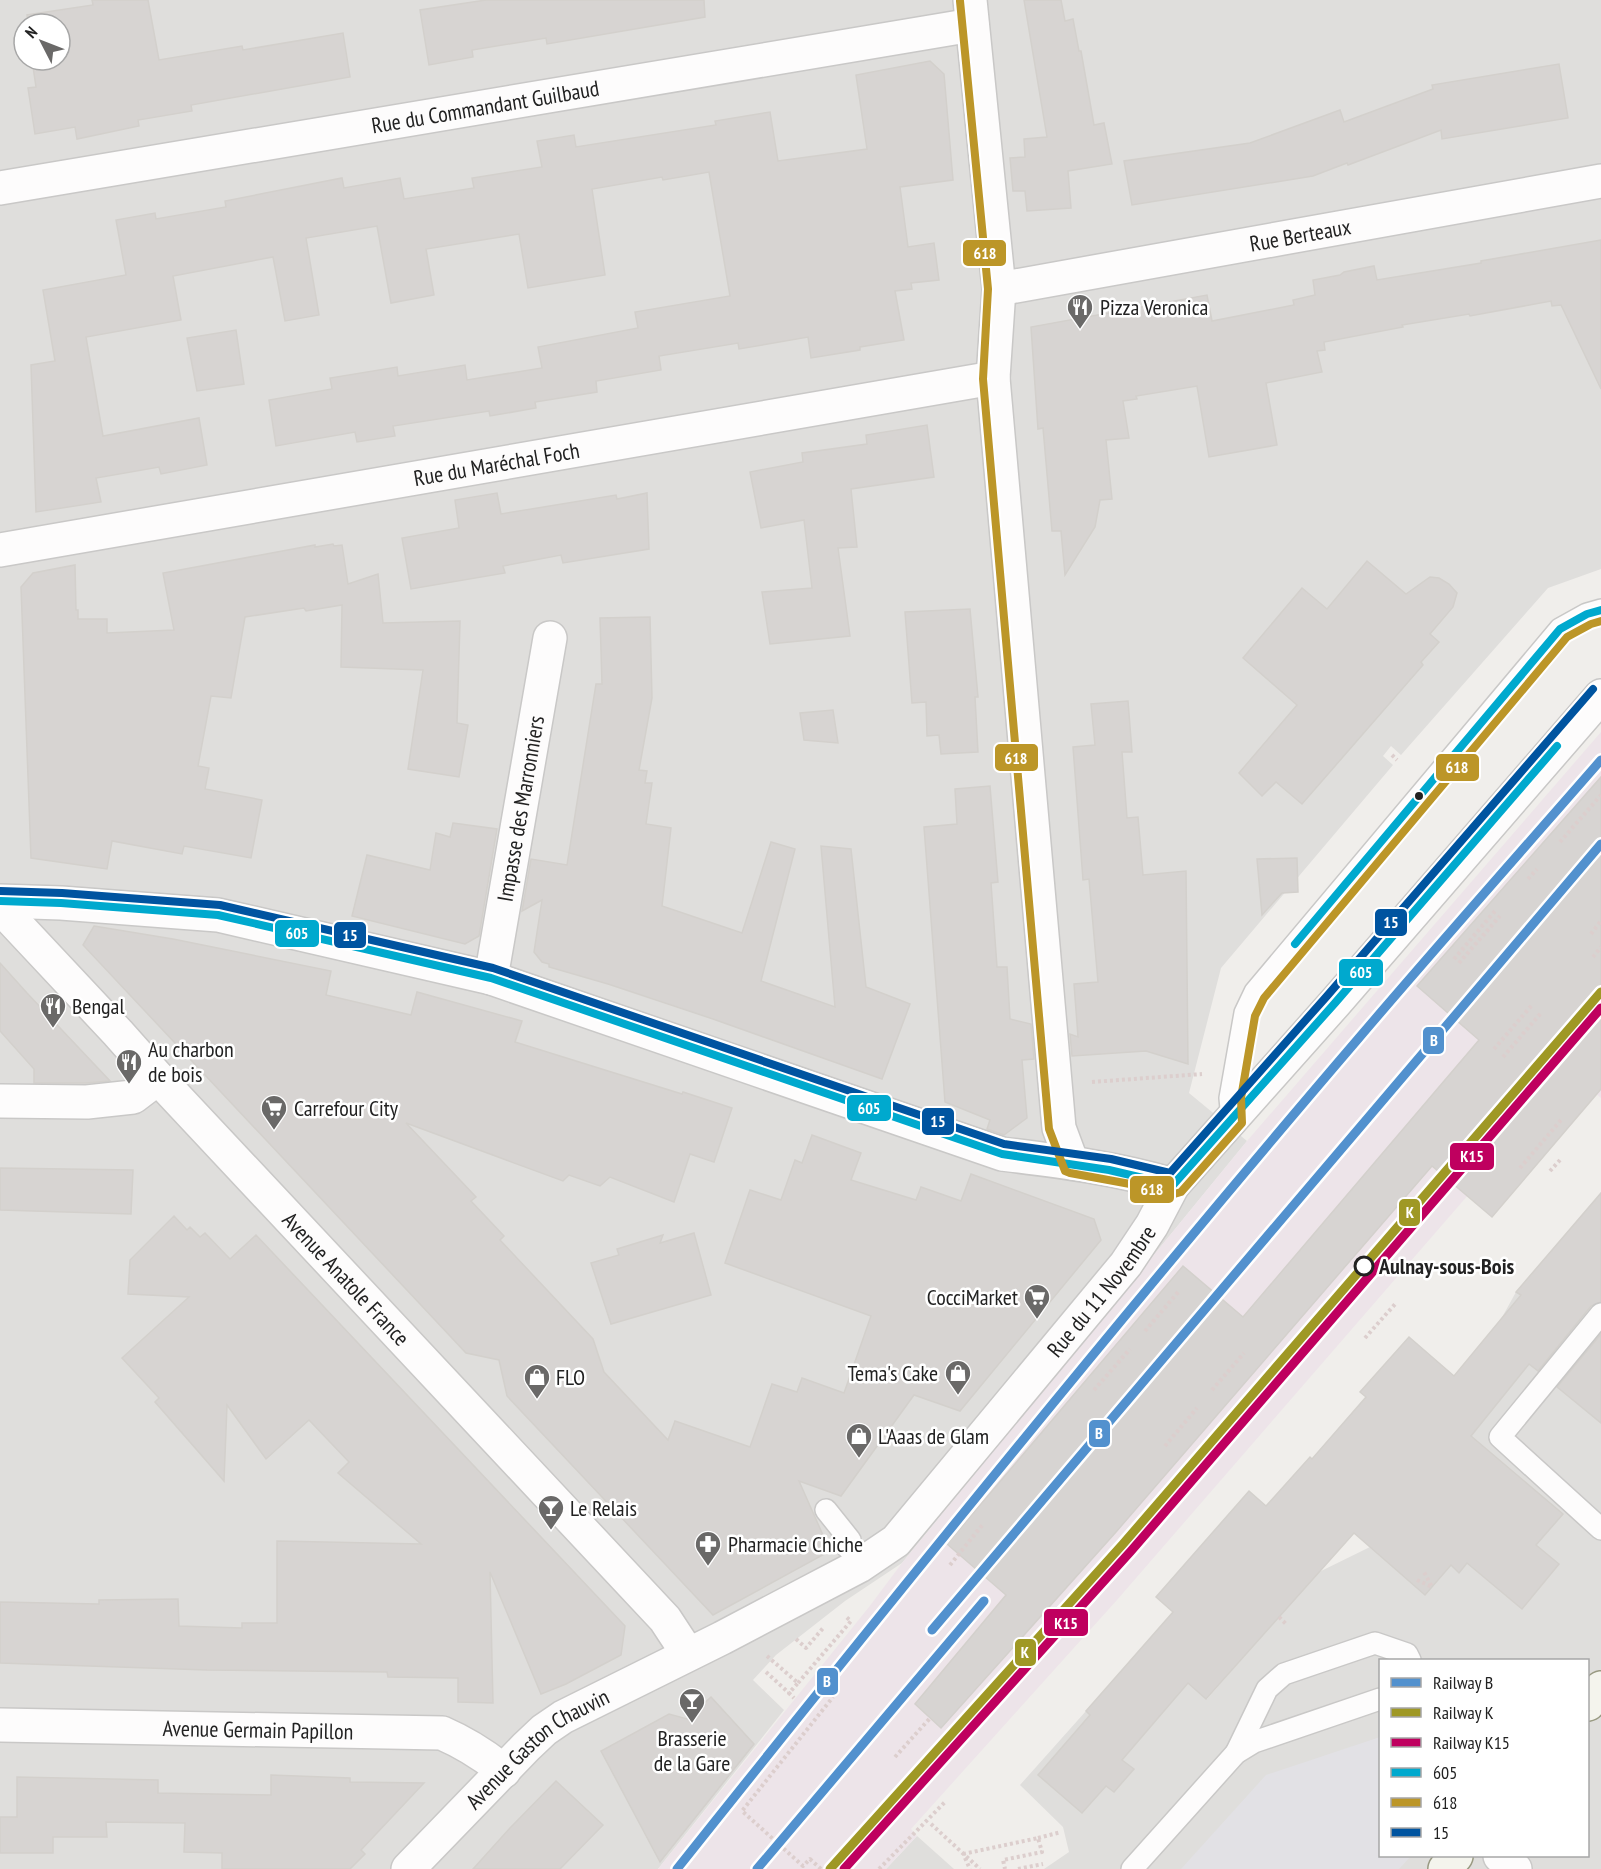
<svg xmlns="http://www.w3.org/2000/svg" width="1601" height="1869" viewBox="0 0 1601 1869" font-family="'PT Sans Narrow',sans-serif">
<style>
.residential{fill:#dfdedc;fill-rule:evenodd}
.industrial{fill:#ede4e9}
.plaza{fill:#e2e1e5}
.building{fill:#d7d4d2;stroke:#d3d0cc;stroke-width:1.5}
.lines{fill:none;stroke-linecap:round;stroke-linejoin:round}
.lane-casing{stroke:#c9c8c7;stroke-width:24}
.street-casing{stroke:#c9c8c7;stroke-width:36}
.secondary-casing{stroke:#999a82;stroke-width:36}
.path{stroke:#dccecd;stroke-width:4;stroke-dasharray:3 3;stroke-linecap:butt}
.lane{stroke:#fdfcfc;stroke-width:21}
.street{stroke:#fdfcfc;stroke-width:33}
.secondary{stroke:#f4f4ed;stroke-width:33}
.bus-1-casing{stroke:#fff;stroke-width:12}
.bus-2-casing{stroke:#fff;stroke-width:12}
.bus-3-casing{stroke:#fff;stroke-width:12}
.bus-1{stroke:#00a9ce;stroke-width:8}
.bus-2{stroke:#bc9628;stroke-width:8}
.bus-3{stroke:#0054a0;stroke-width:8}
.rail-1-casing{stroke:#fff;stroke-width:14}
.rail-2-casing{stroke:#fff;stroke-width:14}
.rail-3-casing{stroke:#fff;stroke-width:14}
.rail-1{stroke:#5291ce;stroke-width:9}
.rail-2{stroke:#9f9825;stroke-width:9}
.rail-3{stroke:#bf005f;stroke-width:9}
.bus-dot{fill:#222;stroke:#fff;stroke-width:2}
.stop-dot{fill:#fff;stroke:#222;stroke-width:3}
.labels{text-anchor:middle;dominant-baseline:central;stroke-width:5;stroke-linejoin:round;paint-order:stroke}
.street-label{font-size:22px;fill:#222;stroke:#fff}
.poi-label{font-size:22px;fill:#222;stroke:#fff;text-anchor:start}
.stop-label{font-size:22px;font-weight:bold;fill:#222;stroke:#fff;text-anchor:start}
.line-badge{stroke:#fff;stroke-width:2}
.badge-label{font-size:16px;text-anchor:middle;font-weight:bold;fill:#fff}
</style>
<rect width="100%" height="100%" fill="#f0eeeb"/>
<!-- residential -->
<g class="residential">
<path d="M0,0H1601V569L1548,588L1401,755L1391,746L1383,756L1393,765L1221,968L1189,1093L1247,1141L902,1563L845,1601L776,1655L753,1680L784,1710L658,1869H0ZM24,24H60V60H24Z"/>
<path d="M1601,1193V1869H1044L1069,1852L1063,1827L1020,1785L1086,1711L1130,1750L1188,1683L1207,1699L1317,1573L1370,1547L1424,1594L1385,1529L1516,1292ZM1380,1660H1588V1856H1380Z"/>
<polygon points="917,1836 954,1869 886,1869"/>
</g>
<!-- industrial -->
<polygon class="industrial" points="1601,732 1601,1098 1573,1074 1117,1600 911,1829 917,1836 886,1869 658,1869 869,1607 902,1563 1247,1141"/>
<!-- plaza -->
<polygon class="plaza" points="1380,1737 1380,1856 1411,1856 1399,1869 1181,1869 1266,1775"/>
<!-- building -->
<g class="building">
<polygon points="92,0 148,0 159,60 242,46 243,50 343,33 350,77 191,105 192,111 138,120 139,126 77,139 75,127 35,134 28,88 36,87 32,60 60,60 60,24 28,24 27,15 93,5"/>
<polygon points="486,0 704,0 705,17 547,44 546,38 472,50 473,57 429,65 420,10"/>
<polygon points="1024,0 1061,0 1065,21 1073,19 1079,51 1081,51 1094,125 1104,123 1112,164 1068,171 1071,208 1027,211 1025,191 1013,191 1010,158 1025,157 1024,139 1047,137"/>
<polygon points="930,61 944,74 953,180 900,187 908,247 934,243 939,280 911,283 912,289 895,291 904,340 860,347 860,350 811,358 808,337 739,349 738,343 659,356 661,370 596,381 597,392 535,402 536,408 490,416 489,411 393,426 395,436 357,442 355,432 276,446 269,400 332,389 330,378 397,367 398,376 465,365 467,380 542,368 538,347 638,328 635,312 730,296 709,172 663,180 662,177 592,189 605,275 528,288 519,234 426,249 434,295 391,303 377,226 306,238 319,315 285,321 273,257 173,276 181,320 86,337 103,436 199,418 207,465 161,474 159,467 96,478 101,502 36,512 31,365 55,361 43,290 126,275 116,220 155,213 156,219 226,207 225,201 342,178 344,188 400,178 404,199 474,188 472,178 542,167 537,141 574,135 576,147 716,125 715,121 770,112 778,161 867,149 856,75"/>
<polygon points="1559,64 1568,118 1442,139 1441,130 1348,165 1347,163 1313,176 1132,205 1124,161 1250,143 1340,110 1344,122 1433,89 1432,85"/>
<polygon points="1601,240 1601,389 1561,305 1552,306 1551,301 1470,316 1469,314 1402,325 1403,327 1324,342 1325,350 1317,351 1322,372 1266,383 1277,445 1209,457 1197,386 1136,396 1137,399 1123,401 1129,438 1106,440 1112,499 1100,500 1095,527 1065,575 1061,531 1052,531 1043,428 1038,429 1031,327 1207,295 1212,321 1294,305 1293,300 1315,295 1313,280 1340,275 1344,272 1374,266 1377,280 1481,263 1481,261"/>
<polygon points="236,330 244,384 197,391 187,338"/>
<polygon points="927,425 934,477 851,489 857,547 838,548 850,636 770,644 762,592 812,588 804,520 761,528 750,472 803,462 802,453 867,444 866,435"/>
<polygon points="497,493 501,514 616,495 617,499 647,493 649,549 563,563 561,555 503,566 505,573 411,589 402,538 459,528 455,500"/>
<polygon points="333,544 334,546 342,545 348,584 378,574 383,623 460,621 457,723 468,725 459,777 408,769 423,670 341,667 342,605 306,611 304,608 245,617 231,698 211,696 198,766 209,768 205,789 262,800 251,858 184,846 182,854 112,841 107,869 31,858 21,587 33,573 75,565 76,610 78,610 78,619 107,619 107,633 174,630 163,573 315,545 315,547"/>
<polygon points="1367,561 1406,594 1430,577 1439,578 1449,584 1457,593 1453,607 1430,634 1439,642 1421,662 1423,665 1302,804 1276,782 1262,796 1239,773 1297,705 1243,658 1302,588 1327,609"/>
<polygon points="970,609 978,697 975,697 978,752 941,754 939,735 927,736 926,702 912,703 905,612"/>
<polygon points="650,617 652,698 639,770 647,771 645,783 652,783 646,824 671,828 662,906 742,933 771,842 795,849 761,981 835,1007 821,846 851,849 866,987 910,1004 882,1079 713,1019 608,984 549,967 549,964 542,962 534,952 542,900 522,911 531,859 567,865 596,684 602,684 600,618"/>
<polygon points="1128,701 1132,752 1122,752 1127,818 1138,817 1143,875 1186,871 1188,1064 1146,1051 1072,1056 1070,1034 1078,1037 1074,984 1098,982 1089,879 1083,880 1073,747 1095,745 1091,704"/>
<polygon points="833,710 838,743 804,740 800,713"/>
<polygon points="1601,777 1601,1089 1492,1217 1432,1166 1116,1532 941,1728 915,1704 1006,1595 947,1544 1183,1266 1243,1317 1479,1040 1417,986"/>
<polygon points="990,786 998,882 991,883 997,967 1007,967 1010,1019 1031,1024 1034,1059 1022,1060 1027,1118 1004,1135 987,1129 990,1120 945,1102 924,827 957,824 955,789"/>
<polygon points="453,823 497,829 479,936 465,944 352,916 367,855 430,870 436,833 450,837"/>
<polygon points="1297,858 1298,892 1282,893 1262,915 1257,859"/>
<polygon points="94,926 173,939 331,971 326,995 411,1015 417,992 522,1021 515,1042 682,1094 683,1092 732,1108 714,1162 690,1154 674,1202 610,1177 600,1186 569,1175 563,1181 406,1123 476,1197 471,1201 504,1236 500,1240 593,1339 604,1372 668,1440 675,1421 750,1447 772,1384 797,1392 802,1378 844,1393 871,1316 725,1263 750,1190 781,1200 795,1160 802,1163 812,1135 861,1153 851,1180 916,1200 921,1187 961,1201 971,1174 1094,1219 1101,1240 960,1411 914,1395 841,1496 799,1481 830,1551 713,1615 507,1396 499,1360 466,1353 83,945"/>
<polygon points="0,963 27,993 110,1081 86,1083 34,1083 34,1069 0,1031"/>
<polygon points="0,1168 133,1170 131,1214 0,1210"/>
<polygon points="1601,1193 1601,1302 1591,1306 1538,1371 1529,1364 1471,1436 1563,1514 1536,1545 1559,1564 1522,1609 1467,1563 1459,1573 1451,1565 1425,1595 1354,1533 1206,1699 1188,1683 1122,1760 1134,1769 1114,1792 1106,1786 1082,1813 1038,1775 1090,1715 1086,1711 1173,1612 1156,1597 1249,1491 1266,1506 1310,1457 1312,1459 1366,1397 1360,1392 1409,1337 1454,1376 1521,1295 1516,1292"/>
<polygon points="174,1216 187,1230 190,1227 200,1237 205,1233 230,1259 256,1235 625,1626 621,1655 566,1684 541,1694 490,1572 493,1703 458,1702 458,1678 388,1677 387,1672 207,1670 0,1663 0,1602 99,1604 99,1600 178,1599 179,1626 242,1628 242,1623 277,1623 277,1541 421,1544 338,1473 349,1462 309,1420 266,1459 227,1405 224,1481 155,1402 159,1398 122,1358 189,1297 128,1294 130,1260"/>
<polygon points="694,1233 711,1295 611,1324 591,1263 619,1255 617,1249 663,1235 660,1243"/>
<polygon points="1601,1334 1601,1423 1557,1387"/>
<polygon points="711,1697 754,1744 660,1862 601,1751 669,1714 687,1719"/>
<polygon points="271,1775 350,1778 350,1782 424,1783 361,1850 365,1854 350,1869 222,1869 222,1853 184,1852 185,1823 106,1822 107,1837 53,1837 53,1853 0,1853 0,1817 17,1817 17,1777 158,1780 158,1793 271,1795"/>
<polygon points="556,1781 603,1825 560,1869 473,1869 510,1828"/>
</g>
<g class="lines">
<!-- lane casing -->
<g class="lane-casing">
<g id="lane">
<polyline points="1232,1119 1230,1098 1245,1013 1255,992 1560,629 1587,614 1601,610"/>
<polyline points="1601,1314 1500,1437 1601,1529"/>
<polyline points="826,1510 850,1540 848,1548"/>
<polyline points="1236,1753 1267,1689 1284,1674 1375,1643 1407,1654 1410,1660"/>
<polyline points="1132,1869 1236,1753 1254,1742 1380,1699"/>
</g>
</g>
<!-- street casing -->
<g class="street-casing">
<g id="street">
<polyline points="970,0 999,289 993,378 1059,1128 1072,1163"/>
<path id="s1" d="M0,188L972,25"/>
<path id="s2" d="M999,289L1601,181"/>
<path id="s3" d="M0,550L993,378"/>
<path d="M0,901L61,903L218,915L491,978L1002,1154C1059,1161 1117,1168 1173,1185"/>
<path id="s4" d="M0,907L118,1033L158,1078L665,1619L688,1654"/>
<path id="s5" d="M491,978L550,638"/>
<polyline points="0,1101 87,1102 133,1097 158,1078"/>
<path id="s6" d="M0,1725L442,1733C465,1743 484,1755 504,1771"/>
<polyline points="1500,1856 1515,1869"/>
<path id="s7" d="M408,1869L526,1747L544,1730L563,1717L722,1638L859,1566L896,1541L1126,1264L1152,1225L1173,1185L1335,1003L1601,696"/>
</g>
</g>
<!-- secondary casing -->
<g class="secondary-casing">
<g id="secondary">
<polyline points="1588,1704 1601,1688"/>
<polyline points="1445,1869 1456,1856"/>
</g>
</g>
<!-- path -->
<g class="path">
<polyline points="1392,755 1397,760"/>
<polyline points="1560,842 1601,795"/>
<polyline points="1528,879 1537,869"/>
<polyline points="1591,934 1600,922"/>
<polyline points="1593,957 1601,947"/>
<polyline points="1454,959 1495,911"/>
<polyline points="1459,963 1500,916"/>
<polyline points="1494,1049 1532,1005"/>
<polyline points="1503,1057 1541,1013"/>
<polyline points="1092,1082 1202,1074"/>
<polyline points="1520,1168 1561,1120"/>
<polyline points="1550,1171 1560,1160"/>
<polyline points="1145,1331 1179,1291"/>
<polyline points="1365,1338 1396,1303"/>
<polyline points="1094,1390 1130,1349"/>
<polyline points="1212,1390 1244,1353"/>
<polyline points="1165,1446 1197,1408"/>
<polyline points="950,1565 984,1523"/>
<polyline points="1417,1580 1432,1587 1424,1572"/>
<polyline points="1279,1617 1286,1624"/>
<polyline points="796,1639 806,1648 824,1627"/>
<polyline points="767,1656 798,1683 789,1693 794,1698"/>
<polyline points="766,1672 789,1693"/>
<polyline points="798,1683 851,1621 845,1616"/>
<polyline points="895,1757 931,1717"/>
<polyline points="931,1824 980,1869"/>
<polyline points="1038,1838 1061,1832"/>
<polyline points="963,1854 1038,1838 1042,1852 1003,1860 1005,1869"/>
<polyline points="965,1858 970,1869"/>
<polyline points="821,1869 810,1859 803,1866 742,1811 833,1697"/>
<polyline points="879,1869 946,1801"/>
<polyline points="1018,1869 1043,1864"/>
</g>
<!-- lane -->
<use href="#lane" class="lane"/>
<!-- street -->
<use href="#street" class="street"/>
<!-- secondary -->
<use href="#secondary" class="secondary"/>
<!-- bus-1 casing -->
<g class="bus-1-casing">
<g id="bus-1">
<polyline points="0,901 61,903 218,915 491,978 1002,1154 1109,1170 1173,1185 1335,1003 1557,746"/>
<polyline points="1295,944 1560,629 1587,614 1601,610"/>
</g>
</g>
<!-- bus-2 casing -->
<g class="bus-2-casing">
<polyline id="bus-2" points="960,1 988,289 983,379 1049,1129 1065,1171 1070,1173 1141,1186 1171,1195 1181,1192 1242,1123 1241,1098 1255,1016 1264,998 1567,637 1591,624 1601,621"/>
</g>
<!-- bus-3 casing -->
<g class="bus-3-casing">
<polyline id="bus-3" points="0,891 62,893 220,905 493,968 1004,1144 1111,1159 1170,1173 1327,996 1593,689"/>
</g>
<!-- bus-1 -->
<use href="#bus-1" class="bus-1"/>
<!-- bus-2 -->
<use href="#bus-2" class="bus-2"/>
<!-- bus-3 -->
<use href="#bus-3" class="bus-3"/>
<!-- rail-1 casing -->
<g class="rail-1-casing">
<g id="rail-1">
<polyline points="932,1630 1601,844"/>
<path d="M677,1869C900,1589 1125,1311 1358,1039C1438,945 1520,853 1601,760"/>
<polyline points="757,1869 984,1601"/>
</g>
</g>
<!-- rail-2 casing -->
<g class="rail-2-casing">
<polyline id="rail-2" points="830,1869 1123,1544 1601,992"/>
</g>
<!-- rail-3 casing -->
<g class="rail-3-casing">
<polyline id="rail-3" points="844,1869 1131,1551 1601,1008"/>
</g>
<!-- rail-1 -->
<use href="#rail-1" class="rail-1"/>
<!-- rail-2 -->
<use href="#rail-2" class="rail-2"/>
<!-- rail-3 -->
<use href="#rail-3" class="rail-3"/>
</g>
<!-- icons -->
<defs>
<g id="restaurant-pin" transform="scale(1.35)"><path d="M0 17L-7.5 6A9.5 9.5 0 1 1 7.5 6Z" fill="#6a6968" stroke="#fff"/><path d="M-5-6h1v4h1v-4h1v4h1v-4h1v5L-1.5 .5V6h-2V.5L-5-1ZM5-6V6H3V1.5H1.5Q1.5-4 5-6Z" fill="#fff"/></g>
<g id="supermarket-pin" transform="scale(1.35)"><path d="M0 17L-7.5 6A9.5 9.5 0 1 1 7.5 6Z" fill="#6a6968" stroke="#fff"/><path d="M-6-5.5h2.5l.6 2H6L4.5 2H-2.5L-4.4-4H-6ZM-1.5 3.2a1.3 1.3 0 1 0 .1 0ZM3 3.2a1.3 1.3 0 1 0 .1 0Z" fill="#fff"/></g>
<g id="shop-pin" transform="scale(1.35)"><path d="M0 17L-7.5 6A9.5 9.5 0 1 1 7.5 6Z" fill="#6a6968" stroke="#fff"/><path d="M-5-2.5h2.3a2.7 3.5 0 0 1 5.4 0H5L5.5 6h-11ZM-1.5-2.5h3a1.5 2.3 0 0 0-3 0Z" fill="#fff"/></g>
<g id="bar-pin" transform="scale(1.35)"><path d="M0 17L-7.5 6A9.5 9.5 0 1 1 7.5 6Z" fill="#6a6968" stroke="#fff"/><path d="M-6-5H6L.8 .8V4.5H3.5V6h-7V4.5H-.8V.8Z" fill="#fff"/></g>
<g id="pharmacy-pin" transform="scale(1.35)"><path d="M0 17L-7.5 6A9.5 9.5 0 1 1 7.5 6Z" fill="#6a6968" stroke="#fff"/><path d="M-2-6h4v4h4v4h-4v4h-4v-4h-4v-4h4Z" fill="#fff"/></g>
</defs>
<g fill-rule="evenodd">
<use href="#restaurant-pin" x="1080" y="307"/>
<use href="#restaurant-pin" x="53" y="1006"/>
<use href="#restaurant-pin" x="129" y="1062"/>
<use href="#supermarket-pin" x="274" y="1108"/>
<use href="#supermarket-pin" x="1037" y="1297"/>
<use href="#shop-pin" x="958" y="1373"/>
<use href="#shop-pin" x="537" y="1377"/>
<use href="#shop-pin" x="859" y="1436"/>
<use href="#bar-pin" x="551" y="1508"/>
<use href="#pharmacy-pin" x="708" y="1544"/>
<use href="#bar-pin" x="692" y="1701"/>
</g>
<!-- markers -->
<circle class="bus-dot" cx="1419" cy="796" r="5"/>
<circle class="stop-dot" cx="1364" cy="1266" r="9"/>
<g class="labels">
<!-- street labels -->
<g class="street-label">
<text stroke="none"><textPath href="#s1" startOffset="492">Rue du Commandant Guilbaud</textPath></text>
<text stroke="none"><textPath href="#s2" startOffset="306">Rue Berteaux</textPath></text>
<text stroke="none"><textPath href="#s3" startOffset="504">Rue du Maréchal Foch</textPath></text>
<text stroke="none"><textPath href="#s5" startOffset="172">Impasse des Marronniers</textPath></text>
<text stroke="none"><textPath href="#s4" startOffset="508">Avenue Anatole France</textPath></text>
<text stroke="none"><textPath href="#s7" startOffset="918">Rue du 11 Novembre</textPath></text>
<text stroke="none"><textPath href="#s6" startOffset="258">Avenue Germain Papillon</textPath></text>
<text stroke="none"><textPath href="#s7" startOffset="178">Avenue Gaston Chauvin</textPath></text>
</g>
<!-- poi labels -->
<g class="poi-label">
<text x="1100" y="307">Pizza Veronica</text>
<text x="72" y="1006">Bengal</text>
<text x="148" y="1049">Au charbon<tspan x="148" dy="25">de bois</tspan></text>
<text x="294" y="1108">Carrefour City</text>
<text x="1018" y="1297" text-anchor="end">CocciMarket</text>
<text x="938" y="1373" text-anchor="end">Tema's Cake</text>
<text x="556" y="1377">FLO</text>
<text x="878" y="1436">L'Aaas de Glam</text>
<text x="570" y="1508">Le Relais</text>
<text x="728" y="1544">Pharmacie Chiche</text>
<text x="692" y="1738" text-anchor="middle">Brasserie<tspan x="692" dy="25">de la Gare</tspan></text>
</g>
<!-- stop labels -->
<g class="stop-label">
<text x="1379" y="1266">Aulnay-sous-Bois</text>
</g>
</g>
<g class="line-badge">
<rect x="962" y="239" width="45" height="28" rx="6" fill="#bc9628"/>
<rect x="994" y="743" width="45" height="29" rx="6" fill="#bc9628"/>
<rect x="1435" y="753" width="45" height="29" rx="6" fill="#bc9628"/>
<rect x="1374" y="908" width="34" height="29" rx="6" fill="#0054a0"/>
<rect x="274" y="919" width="46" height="29" rx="6" fill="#00a9ce"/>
<rect x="333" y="921" width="34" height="28" rx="6" fill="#0054a0"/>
<rect x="1338" y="958" width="46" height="29" rx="6" fill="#00a9ce"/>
<rect x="1422" y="1026" width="23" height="29" rx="6" fill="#5291ce"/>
<rect x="846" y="1094" width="46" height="28" rx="6" fill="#00a9ce"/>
<rect x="921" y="1107" width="34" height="29" rx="6" fill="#0054a0"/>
<rect x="1449" y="1142" width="46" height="29" rx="6" fill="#bf005f"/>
<rect x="1129" y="1175" width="46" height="29" rx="6" fill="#bc9628"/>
<rect x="1398" y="1198" width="23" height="29" rx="6" fill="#9f9825"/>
<rect x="1088" y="1419" width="23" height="29" rx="6" fill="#5291ce"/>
<rect x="1043" y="1608" width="46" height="29" rx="6" fill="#bf005f"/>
<rect x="1014" y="1638" width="23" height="29" rx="6" fill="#9f9825"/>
<rect x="816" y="1667" width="23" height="29" rx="6" fill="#5291ce"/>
</g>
<g class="badge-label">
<text x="985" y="259">618</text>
<text x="1016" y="764">618</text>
<text x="1457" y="773">618</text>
<text x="1391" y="928">15</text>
<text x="297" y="939">605</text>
<text x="350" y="941">15</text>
<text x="1361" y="978">605</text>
<text x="1434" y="1046">B</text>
<text x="869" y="1114">605</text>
<text x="938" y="1127">15</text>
<text x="1472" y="1162">K15</text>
<text x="1152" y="1195">618</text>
<text x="1410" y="1218">K</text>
<text x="1099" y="1439">B</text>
<text x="1066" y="1629">K15</text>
<text x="1025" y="1658">K</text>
<text x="827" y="1687">B</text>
</g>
<!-- legend -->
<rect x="1379" y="1659" width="210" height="198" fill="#ffffff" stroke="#a7a7a7" stroke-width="1.5"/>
<rect x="1391" y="1678" width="30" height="9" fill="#5291ce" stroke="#a7a7a7" stroke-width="1.5"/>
<text x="1433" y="1689" font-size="18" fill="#222222">Railway B</text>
<rect x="1391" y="1708" width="30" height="9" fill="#9f9825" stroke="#a7a7a7" stroke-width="1.5"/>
<text x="1433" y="1719" font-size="18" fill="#222222">Railway K</text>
<rect x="1391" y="1738" width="30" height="9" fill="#bf005f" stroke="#a7a7a7" stroke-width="1.5"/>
<text x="1433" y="1749" font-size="18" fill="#222222">Railway K15</text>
<rect x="1391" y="1768" width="30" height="9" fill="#00a9ce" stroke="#a7a7a7" stroke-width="1.5"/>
<text x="1433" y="1779" font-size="18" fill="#222222">605</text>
<rect x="1391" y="1798" width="30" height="9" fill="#bc9628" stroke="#a7a7a7" stroke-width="1.5"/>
<text x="1433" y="1809" font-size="18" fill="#222222">618</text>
<rect x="1391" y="1828" width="30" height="9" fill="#0054a0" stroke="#a7a7a7" stroke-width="1.5"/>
<text x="1433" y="1839" font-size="18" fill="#222222">15</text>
<!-- north arrow -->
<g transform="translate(42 42) rotate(312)"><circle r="28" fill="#ffffff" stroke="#a7a7a7" stroke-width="1.5"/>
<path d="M0-4.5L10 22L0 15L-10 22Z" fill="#6a6968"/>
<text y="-9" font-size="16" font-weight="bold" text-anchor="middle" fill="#222222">N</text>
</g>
</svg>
